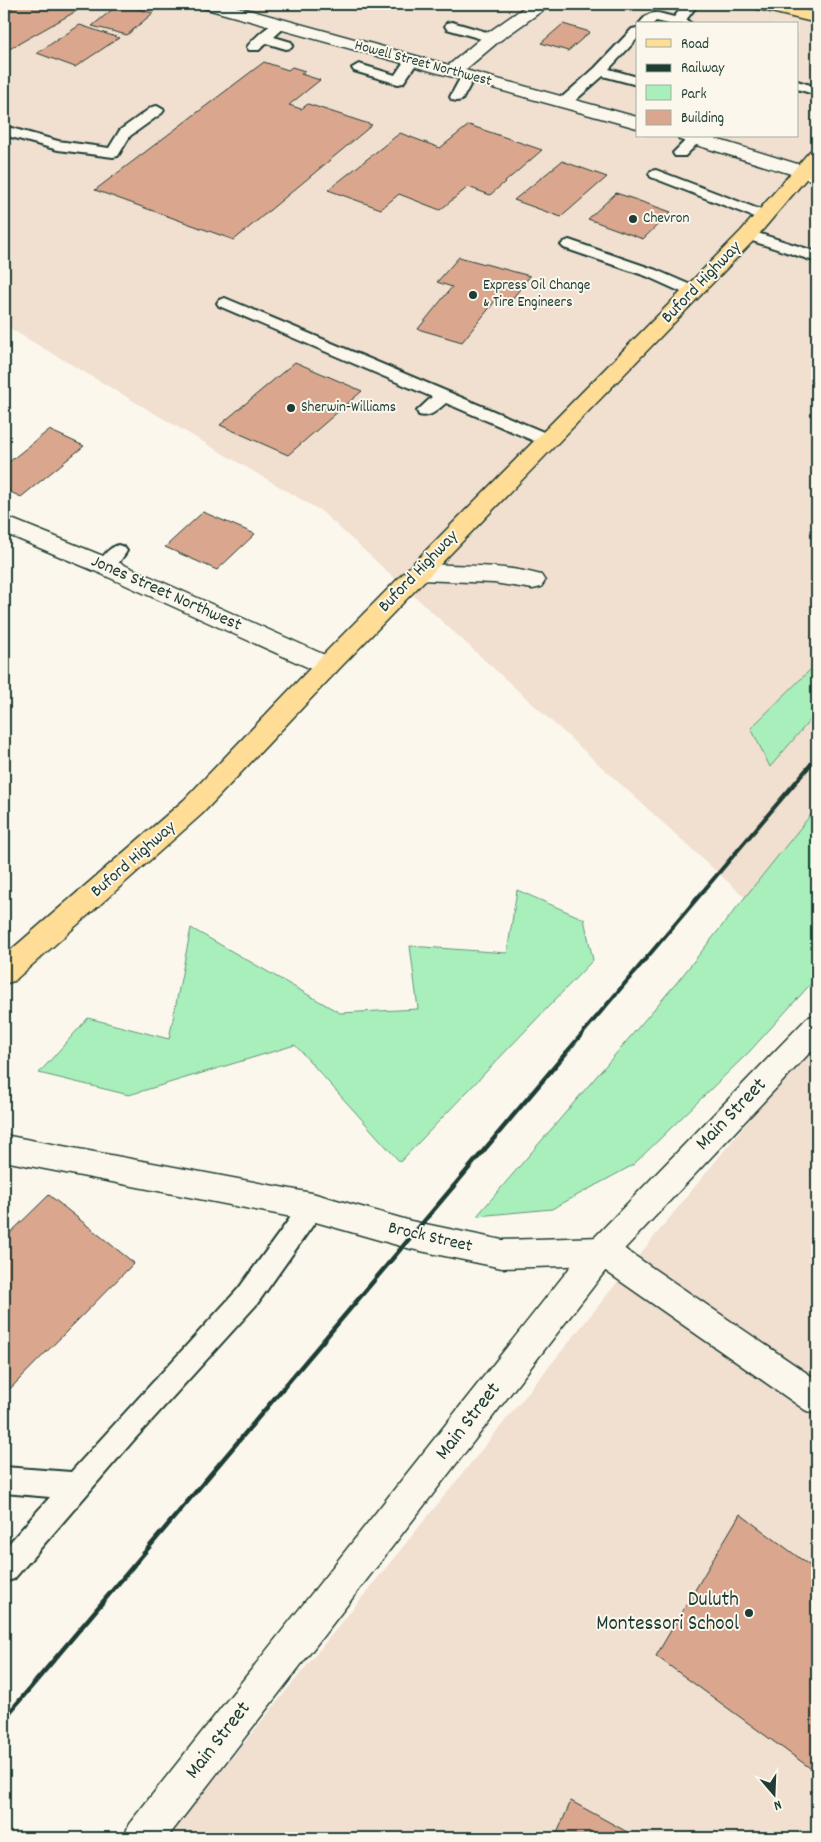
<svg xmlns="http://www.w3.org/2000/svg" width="821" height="1842" viewBox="0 0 821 1842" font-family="Dekko,sans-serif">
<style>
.built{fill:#f1dfd0;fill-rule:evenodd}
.green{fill:#a8efbb;stroke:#649678}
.building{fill:#daa78e;stroke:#1f3d34}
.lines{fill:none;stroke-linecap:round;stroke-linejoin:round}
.service-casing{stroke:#1f3d34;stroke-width:4}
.minor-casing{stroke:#1f3d34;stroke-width:3}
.tertiary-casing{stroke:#1f3d34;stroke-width:3}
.primary-casing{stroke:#1f3d34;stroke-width:3}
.service{fill:#fbf7ec;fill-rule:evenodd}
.minor{fill:#fbf7ec;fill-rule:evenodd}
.tertiary{fill:#fbf7ec;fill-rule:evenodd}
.primary{fill:#ffdd96;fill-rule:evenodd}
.rail-far1{stroke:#1f3d34;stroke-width:4}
.rail{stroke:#1f3d34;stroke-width:4.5}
.poi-dot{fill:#1f3d34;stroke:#fbf7ec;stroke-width:2}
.labels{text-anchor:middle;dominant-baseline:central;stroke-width:4;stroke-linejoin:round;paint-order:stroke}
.far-street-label{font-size:15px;fill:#1f3d34;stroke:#fbf7ec}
.far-poi-label{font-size:15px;fill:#1f3d34;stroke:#fbf7ec;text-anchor:start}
.street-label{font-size:18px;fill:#1f3d34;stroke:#fbf7ec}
.near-street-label{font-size:21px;fill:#1f3d34;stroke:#fbf7ec}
.near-poi-label{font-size:21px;fill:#1f3d34;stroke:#fbf7ec;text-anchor:end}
</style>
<rect width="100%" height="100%" fill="#fbf7ec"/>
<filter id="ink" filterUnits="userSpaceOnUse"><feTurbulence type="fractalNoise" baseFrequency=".02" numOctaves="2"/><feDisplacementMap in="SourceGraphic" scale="10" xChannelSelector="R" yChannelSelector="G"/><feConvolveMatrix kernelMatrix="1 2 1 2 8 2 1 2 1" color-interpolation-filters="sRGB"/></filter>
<g filter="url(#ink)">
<!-- built -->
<g class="built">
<path d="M4,4H817V963L321,511L4,325ZM637,24H797V136H637Z"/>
<polygon points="817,1036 817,1838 167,1838"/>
</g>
<!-- green -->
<g class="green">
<polygon points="817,663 817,712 770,767 751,728"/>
<polygon points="817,807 817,977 750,1051 633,1165 552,1209 477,1216 678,981"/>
<polygon points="517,890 584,919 593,960 400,1162 295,1045 129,1095 39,1073 88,1018 169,1039 191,928 340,1013 418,1009 410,946 507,953"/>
</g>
<!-- building -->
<g class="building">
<polygon points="20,4 66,4 80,9 4,52 4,12"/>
<polygon points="119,4 153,13 127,35 92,26"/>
<polygon points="563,24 590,32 568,51 541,43"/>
<polygon points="80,25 119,38 75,67 37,53"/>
<polygon points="264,62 288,70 292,67 305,71 301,74 320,80 289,105 301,109 308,104 372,125 234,240 95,190"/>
<polygon points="469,125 542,150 490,195 468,187 440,210 399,194 381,209 328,190 400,133 440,148"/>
<polygon points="562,161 607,177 561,217 514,200"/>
<polygon points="616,193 625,196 671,212 643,239 588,219"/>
<polygon points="459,257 530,276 509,303 496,300 462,342 418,329 452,287 437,282"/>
<polygon points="295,362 362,391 288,455 220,425"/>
<polygon points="49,430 84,446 21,497 4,489 4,466"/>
<polygon points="203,512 255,534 217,570 165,547"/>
<polygon points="49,1195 134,1263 4,1395 4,1239"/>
<polygon points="740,1514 817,1571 817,1773 656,1656"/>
<polygon points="571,1801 638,1838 555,1838"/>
</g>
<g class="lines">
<!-- service casing -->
<g class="service-casing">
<g id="service">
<path d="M685,4H698L686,20L692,24H669L656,21L653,24H639C651,8 657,13 674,17Z"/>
<path d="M280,21L287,25L274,37L291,42L293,45L291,48L286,49L266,43L259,50H249L247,47C254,38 269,24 280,21Z"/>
<polygon points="452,22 497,35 499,38 492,42 447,29 445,26 447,23"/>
<polygon points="637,28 637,39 609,69 637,77 637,85 603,76 570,105 560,105 558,102 560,99 595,68 632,29"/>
<polygon points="412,56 419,60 403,83 398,84 354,71 352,68 359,64 395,75 407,57"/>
<polygon points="468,72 475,76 462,100 457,101 452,100 450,97 463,73"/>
<polygon points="797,81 817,87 817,95 797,89"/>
<polygon points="157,106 164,110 162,113 130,136 118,156 113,157 58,150 4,135 4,126 58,141 109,148 120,130 152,107"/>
<polygon points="690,136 700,136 702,139 685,156 675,156 673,153"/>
<polygon points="656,170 769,213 771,216 769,219 759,219 651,177 649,174 651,171"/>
<polygon points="748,230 817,252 817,262 743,238 740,235 743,232"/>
<polygon points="569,240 656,270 700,289 702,292 700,295 688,295 646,276 564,248 561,245 564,242"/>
<path d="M225,298L553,436L555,440L553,444L547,445L541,444L446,403C437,410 431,418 419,415L417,411L432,397L219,306L217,303L219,300Z"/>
<path d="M118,545L124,547L127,551C120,562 112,574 99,570L96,566C101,558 108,548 118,545Z"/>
<polygon points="312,1196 320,1199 324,1207 320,1215 257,1304 132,1442 14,1579 4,1582 4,1549 50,1497 4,1493 4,1467 71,1472 239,1288 304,1199"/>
</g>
</g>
<!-- minor casing -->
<g class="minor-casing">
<g id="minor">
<polygon points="201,4 227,4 449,65 486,34 529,4 548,4 546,8 498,42 465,70 637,117 637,128 203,8"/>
<polygon points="677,136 706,136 817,170 817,182 680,140"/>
<polygon points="4,516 113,560 336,660 339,666 336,672 327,675 318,672 97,572 4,533"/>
<path d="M420,564C460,566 502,564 541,575L545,581L541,587L533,589L494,583L420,580L412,578L408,572L412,566Z"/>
<polygon points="4,1135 312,1193 411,1221 502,1240 602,1237 613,1241 817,1380 817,1415 805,1410 597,1265 502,1268 411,1249 312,1221 4,1161"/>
</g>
</g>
<!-- tertiary casing -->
<g class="tertiary-casing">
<polygon id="tertiary" points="817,1014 817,1045 613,1261 167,1838 124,1838 129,1824 591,1241 807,1018"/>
</g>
<!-- primary casing -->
<g class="primary-casing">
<g id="primary">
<polygon points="752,4 780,4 817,13 817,23 754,8"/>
<polygon points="817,149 817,166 755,239 336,672 202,814 14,981 4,984 4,956 184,800 318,660 741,231 810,151"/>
</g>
</g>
<!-- service -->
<use href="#service" class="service"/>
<!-- minor -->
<use href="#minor" class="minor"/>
<!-- tertiary -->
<use href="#tertiary" class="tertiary"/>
<!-- primary -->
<use href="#primary" class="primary"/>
<!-- rail-far1 -->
<polyline class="rail-far1" points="565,1054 817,757"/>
<!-- rail -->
<polyline class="rail" points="4,1719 566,1053"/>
</g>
</g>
<!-- markers -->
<g class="poi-dot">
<circle cx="633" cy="219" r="5"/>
<circle cx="473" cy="295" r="5"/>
<circle cx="291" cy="408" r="5"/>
<circle cx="749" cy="1613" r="5"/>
</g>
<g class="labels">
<!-- far-street labels -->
<g class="far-street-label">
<text transform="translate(423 64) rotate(15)">Howell Street Northwest</text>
</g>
<!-- far-poi labels -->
<g class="far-poi-label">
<text x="643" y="219">Chevron</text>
<text x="483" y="286">Express Oil Change<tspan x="483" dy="17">&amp; Tire Engineers</tspan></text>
<text x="301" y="408">Sherwin-Williams</text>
</g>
<!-- street labels -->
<g class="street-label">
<text transform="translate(702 283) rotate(-46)">Buford Highway</text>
<text transform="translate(419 572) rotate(-46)">Buford Highway</text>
<text transform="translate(166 594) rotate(24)">Jones Street Northwest</text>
<text transform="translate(134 860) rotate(-41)">Buford Highway</text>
<text transform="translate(430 1238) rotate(13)">Brock Street</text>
</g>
<!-- near-street labels -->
<g class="near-street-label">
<text transform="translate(732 1115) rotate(-46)">Main Street</text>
<text transform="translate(469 1422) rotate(-52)">Main Street</text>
<text transform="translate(219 1741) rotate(-52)">Main Street</text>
</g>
<!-- near-poi labels -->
<g class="near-poi-label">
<text x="739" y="1601">Duluth<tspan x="739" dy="24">Montessori School</tspan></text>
</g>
</g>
<!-- margin -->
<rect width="821" height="1842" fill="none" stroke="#fbf7ec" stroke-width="20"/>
<rect x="10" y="10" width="801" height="1822" fill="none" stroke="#1f3d34" stroke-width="2" filter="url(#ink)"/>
<!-- legend -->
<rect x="636" y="22" width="162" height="115" fill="#fbf7ec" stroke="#a3ada2"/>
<rect x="646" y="39" width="25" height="8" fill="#ffdd96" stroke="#a3ada2"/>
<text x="681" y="48" font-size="15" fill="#1f3d34">Road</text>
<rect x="646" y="64" width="25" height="8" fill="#1f3d34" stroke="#a3ada2"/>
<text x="681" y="72" font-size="15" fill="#1f3d34">Railway</text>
<rect x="646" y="85" width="25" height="15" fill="#a8efbb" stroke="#a3ada2"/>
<text x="681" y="98" font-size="15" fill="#1f3d34">Park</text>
<rect x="646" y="110" width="25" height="15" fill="#daa78e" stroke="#a3ada2"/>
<text x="681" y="122" font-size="15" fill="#1f3d34">Building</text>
<!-- north arrow -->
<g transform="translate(774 1794) rotate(161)" stroke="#fbf7ec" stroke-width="4" paint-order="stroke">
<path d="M0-4L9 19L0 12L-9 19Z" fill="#1f3d34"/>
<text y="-8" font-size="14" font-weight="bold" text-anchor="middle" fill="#1f3d34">N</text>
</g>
</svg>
